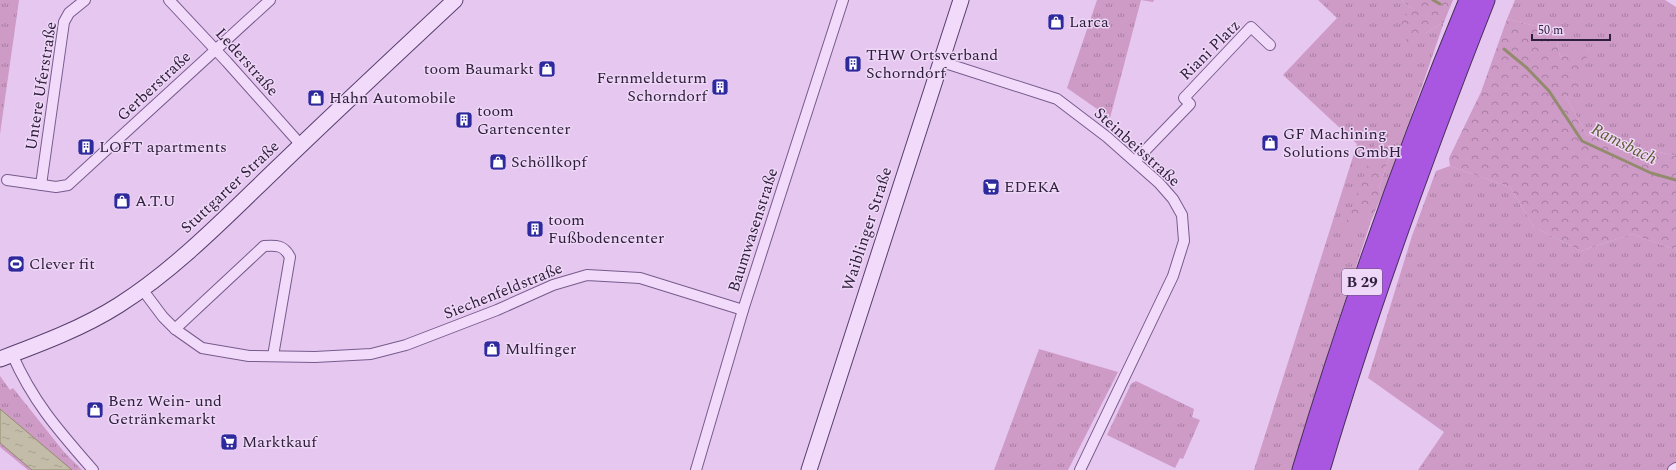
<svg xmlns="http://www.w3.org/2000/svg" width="1676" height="470" viewBox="0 0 1676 470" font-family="Spectral,serif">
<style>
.grass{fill:url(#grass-tufts)}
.forest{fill:url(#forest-crowns)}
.water{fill:url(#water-ripples);stroke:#928b6e}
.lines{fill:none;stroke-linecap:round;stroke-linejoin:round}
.stream{stroke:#928b6e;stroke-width:3}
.street-casing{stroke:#775b8c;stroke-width:12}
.secondary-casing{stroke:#583f6e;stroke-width:17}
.highway-casing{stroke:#45305a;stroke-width:21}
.street{stroke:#f2dbfa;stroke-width:10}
.secondary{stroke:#f2dbfa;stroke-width:15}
.highway{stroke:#a957e0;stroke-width:19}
.labels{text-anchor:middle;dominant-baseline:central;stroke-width:3;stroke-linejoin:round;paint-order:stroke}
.shield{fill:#efd7f7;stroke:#685774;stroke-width:1}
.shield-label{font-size:15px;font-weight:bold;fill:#2e203c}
.poi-label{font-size:16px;fill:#2e203c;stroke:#efd7f7;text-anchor:start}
.street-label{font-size:16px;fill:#2e203c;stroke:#efd7f7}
.water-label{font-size:17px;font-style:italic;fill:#5c5b2f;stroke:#efd7f7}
</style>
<defs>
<pattern id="grass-tufts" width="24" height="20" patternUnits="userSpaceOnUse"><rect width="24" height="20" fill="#ce9ac6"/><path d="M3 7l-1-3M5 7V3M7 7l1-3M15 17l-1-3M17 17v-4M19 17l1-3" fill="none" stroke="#a87da2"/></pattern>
<pattern id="forest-crowns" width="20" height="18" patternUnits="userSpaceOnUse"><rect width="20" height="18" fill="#ce9ac6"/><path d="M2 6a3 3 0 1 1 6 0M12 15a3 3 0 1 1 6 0" fill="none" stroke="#a87da2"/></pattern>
<pattern id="water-ripples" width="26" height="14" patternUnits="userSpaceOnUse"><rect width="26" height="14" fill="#c3bca8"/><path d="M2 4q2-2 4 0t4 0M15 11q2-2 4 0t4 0" fill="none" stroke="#a8a192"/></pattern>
</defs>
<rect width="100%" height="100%" fill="#e5c7f0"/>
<!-- grass -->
<g class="grass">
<polygon points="0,0 19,0 0,134"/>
<polygon points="1097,0 1154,0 1153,2 1141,0 1110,118 1067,88"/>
<polygon points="1318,0 1402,0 1411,8 1426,33 1444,22 1421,89 1382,195 1379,188 1391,152 1375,142 1364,218 1371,221 1330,346 1292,470 1254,470 1357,144 1283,75 1337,18"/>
<polygon points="1515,0 1665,0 1676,7 1676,156 1587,135 1566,97 1589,49 1560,57 1555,31 1507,19"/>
<polygon points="1450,166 1510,187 1534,227 1581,251 1632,234 1676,250 1676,464 1667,470 1418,470 1444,432 1368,378 1412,236 1436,171"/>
<polygon points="1039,349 1118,372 1068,470 994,470"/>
<polygon points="0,376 10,390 13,388 64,452 82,470 28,470 0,447"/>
<polygon points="1136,381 1194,409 1192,417 1200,420 1183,459 1180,458 1175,468 1107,435 1131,384"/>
</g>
<!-- forest -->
<g class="forest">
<polygon points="1402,0 1453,0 1444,22 1408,44 1401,24 1411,8"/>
<polygon points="1507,19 1555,31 1560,57 1589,48 1578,89 1566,97 1587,135 1676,156 1676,250 1632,234 1581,251 1534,227 1510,187 1450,166 1449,158 1481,92"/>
<polygon points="1387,138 1391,152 1379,188 1382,195 1371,221 1364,218 1346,234 1345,226 1372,154 1375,142"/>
</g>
<!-- water -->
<polygon class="water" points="0,410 0,409 72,470 32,470 0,443"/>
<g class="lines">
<!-- stream -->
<g class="stream">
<polyline points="1433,0 1440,4"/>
<polyline points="1504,49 1527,68 1549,91 1582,141 1651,173 1676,180"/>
</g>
<!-- street casing -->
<g class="street-casing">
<g id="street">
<polyline points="169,0 227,62 301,145"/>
<polyline points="942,62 1057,99 1107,137 1159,183 1173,199 1182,215 1184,241 1173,276 1080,470"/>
<polyline points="1135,161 1190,104 1184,98 1251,27 1270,45"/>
<polyline points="7,180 56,187 68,185 270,0"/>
<polyline points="41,185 64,22 69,13 85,0"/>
<polyline points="142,289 163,317 175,329 202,348 249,356 315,357 371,354 406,345 497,310 553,285 587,275 640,278 743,310"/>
<path d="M175,329L264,246C276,245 284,245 290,257L273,356"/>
<path d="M12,354C33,402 59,431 93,470"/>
<polyline points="696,470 743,310 843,0"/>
<polyline points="1673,470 1676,468"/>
</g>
</g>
<!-- secondary casing -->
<g class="secondary-casing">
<g id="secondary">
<path d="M0,359C40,344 83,328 119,305C177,268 227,216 276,169C335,112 395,56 455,0"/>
<polyline points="809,470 961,0"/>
</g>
</g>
<!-- highway casing -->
<g class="highway-casing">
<g id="highway">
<path d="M1302,470C1350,311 1405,154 1469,0"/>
<path d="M1320,470C1367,311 1424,155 1485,0"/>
</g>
</g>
<!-- street -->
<use href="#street" class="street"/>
<!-- secondary -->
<use href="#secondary" class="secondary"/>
<!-- highway -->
<use href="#highway" class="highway"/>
</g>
<!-- icons -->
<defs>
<g id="shop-square" transform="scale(0.9)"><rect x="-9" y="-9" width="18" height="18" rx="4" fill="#2e2a9d" stroke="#efd7f7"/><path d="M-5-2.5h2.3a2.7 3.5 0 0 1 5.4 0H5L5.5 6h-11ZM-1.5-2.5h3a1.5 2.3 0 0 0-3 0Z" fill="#fff"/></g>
<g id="building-square" transform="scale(0.9)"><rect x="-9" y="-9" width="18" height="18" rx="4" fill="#2e2a9d" stroke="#efd7f7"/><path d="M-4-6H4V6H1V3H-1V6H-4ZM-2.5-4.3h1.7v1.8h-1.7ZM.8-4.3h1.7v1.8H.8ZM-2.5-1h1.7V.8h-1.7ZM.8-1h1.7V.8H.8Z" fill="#fff"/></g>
<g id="supermarket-square" transform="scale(0.9)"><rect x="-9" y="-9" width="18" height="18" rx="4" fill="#2e2a9d" stroke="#efd7f7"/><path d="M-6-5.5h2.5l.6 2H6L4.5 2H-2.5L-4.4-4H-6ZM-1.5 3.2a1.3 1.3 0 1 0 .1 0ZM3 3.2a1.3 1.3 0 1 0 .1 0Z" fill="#fff"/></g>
<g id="stadium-square" transform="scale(0.9)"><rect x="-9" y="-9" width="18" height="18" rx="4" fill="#2e2a9d" stroke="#efd7f7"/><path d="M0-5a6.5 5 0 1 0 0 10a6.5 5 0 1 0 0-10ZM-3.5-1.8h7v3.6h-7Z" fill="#fff"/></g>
</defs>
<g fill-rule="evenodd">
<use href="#shop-square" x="1056" y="22"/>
<use href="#building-square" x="853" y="64"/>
<use href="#shop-square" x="547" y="69"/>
<use href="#building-square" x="720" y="87"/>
<use href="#shop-square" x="316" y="98"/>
<use href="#building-square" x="464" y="120"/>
<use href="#shop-square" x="1270" y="143"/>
<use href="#building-square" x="86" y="147"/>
<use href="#shop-square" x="498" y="162"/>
<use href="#supermarket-square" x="991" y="187"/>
<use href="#shop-square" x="122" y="201"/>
<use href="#building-square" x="535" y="229"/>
<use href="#stadium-square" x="16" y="264"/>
<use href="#shop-square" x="492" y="349"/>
<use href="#shop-square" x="95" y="410"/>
<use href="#supermarket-square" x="229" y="442"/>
</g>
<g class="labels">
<!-- shield labels -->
<rect class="shield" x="1342" y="269" width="40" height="26" rx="3"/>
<g class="shield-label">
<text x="1362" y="282">B 29</text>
</g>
<!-- poi labels -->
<g class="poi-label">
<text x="1069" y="22">Larca</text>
<text x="866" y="55">THW Ortsverband<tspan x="866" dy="18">Schorndorf</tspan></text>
<text x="534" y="69" text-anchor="end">toom Baumarkt</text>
<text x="707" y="78" text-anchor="end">Fernmeldeturm<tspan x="707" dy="18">Schorndorf</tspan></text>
<text x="329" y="98">Hahn Automobile</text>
<text x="477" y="111">toom<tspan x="477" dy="18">Gartencenter</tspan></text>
<text x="1283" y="134">GF Machining<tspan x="1283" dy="18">Solutions GmbH</tspan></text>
<text x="99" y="147">LOFT apartments</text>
<text x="511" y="162">Schöllkopf</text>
<text x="1004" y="187">EDEKA</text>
<text x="135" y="201">A.T.U</text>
<text x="548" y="220">toom<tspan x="548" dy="18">Fußbodencenter</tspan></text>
<text x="29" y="264">Clever fit</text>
<text x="505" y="349">Mulfinger</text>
<text x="108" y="401">Benz Wein- und<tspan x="108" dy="18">Getränkemarkt</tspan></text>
<text x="242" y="442">Marktkauf</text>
</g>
<!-- street labels -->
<g class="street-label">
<text transform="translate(1210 50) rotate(-45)">Riani Platz</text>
<text transform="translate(247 62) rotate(48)">Lederstraße</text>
<text transform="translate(41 86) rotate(-81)">Untere Uferstraße</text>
<text transform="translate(154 86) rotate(-43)">Gerberstraße</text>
<text transform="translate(1137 147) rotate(42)">Steinbeisstraße</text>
<text transform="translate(230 187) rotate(-43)">Stuttgarter Straße</text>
<text transform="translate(867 229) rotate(-72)">Waiblinger Straße</text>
<text transform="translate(753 230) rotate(-72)">Baumwasenstraße</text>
<text transform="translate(503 291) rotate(-22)">Siechenfeldstraße</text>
</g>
<!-- water labels -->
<g class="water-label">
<text transform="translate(1624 144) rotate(27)">Ramsbach</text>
</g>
</g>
<!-- scale -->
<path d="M1532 34v6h78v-6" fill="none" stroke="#2e203c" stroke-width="2"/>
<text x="1538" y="34" font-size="12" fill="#2e203c" stroke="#efd7f7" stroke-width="3" paint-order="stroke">50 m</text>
</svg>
